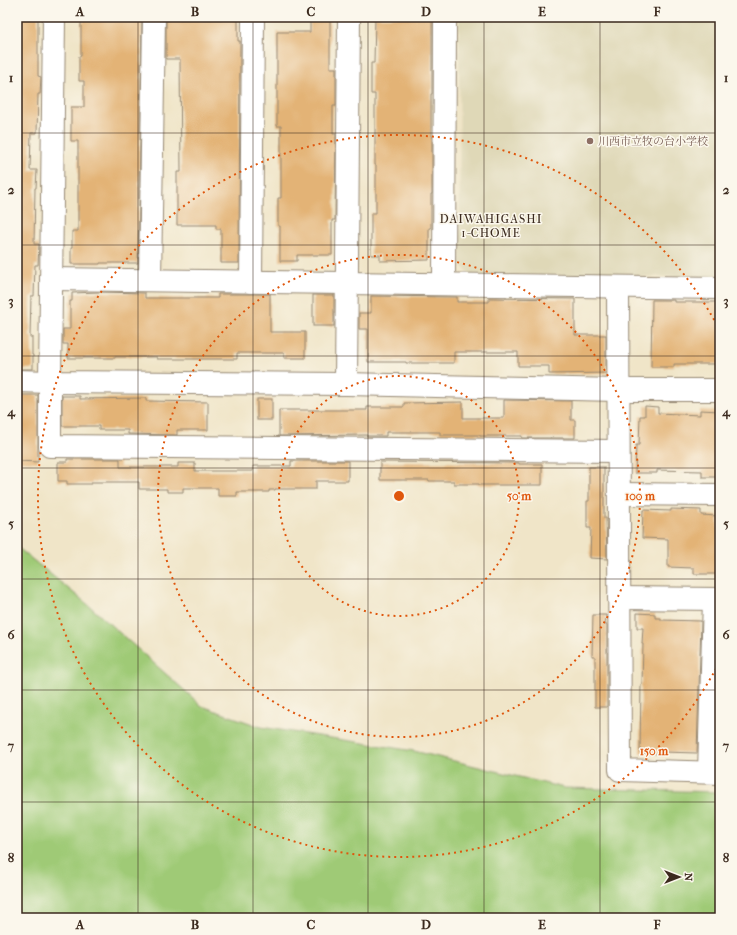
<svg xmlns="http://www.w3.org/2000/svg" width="737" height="935" viewBox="0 0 737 935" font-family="'IM FELL French Canon','Noto Serif JP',serif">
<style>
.built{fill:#dfd8b7}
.green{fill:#9fca76;stroke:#6d7a4a}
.building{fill:#e3b376}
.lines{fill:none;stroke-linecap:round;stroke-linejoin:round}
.minor-casing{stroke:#968873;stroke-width:24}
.minor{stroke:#fff;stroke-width:22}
.grid{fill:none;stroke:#3b2a1e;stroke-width:1;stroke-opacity:0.55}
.ring{fill:none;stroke:#df570d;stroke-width:2;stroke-dasharray:2 4}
.education-dot{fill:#8d6e63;stroke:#fbf7ec;stroke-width:1.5}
.labels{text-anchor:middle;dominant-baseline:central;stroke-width:3;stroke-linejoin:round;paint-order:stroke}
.education-label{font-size:11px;fill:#785e54;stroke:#fbf7ec;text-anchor:start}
.neighbourhood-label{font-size:12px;letter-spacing:1px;fill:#3b2a1e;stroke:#fbf7ec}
.centre{fill:#df570d;stroke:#fbf7ec;stroke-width:2}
.ring-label{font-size:12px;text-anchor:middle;font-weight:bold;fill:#df570d;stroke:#fbf7ec;stroke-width:3;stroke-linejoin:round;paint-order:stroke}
.neatline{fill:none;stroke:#3b2a1e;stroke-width:1.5}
.grid-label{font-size:13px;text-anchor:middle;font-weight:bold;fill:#3b2a1e}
</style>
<rect width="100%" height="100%" fill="#fbf7ec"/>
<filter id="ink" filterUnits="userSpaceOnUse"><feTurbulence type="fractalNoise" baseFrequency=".025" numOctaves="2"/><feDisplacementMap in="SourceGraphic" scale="8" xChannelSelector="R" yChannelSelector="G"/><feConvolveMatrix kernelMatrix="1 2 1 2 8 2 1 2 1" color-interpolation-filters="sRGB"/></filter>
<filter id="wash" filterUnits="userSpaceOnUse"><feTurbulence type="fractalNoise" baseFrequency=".012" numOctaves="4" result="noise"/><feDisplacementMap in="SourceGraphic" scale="16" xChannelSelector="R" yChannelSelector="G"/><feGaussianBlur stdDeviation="0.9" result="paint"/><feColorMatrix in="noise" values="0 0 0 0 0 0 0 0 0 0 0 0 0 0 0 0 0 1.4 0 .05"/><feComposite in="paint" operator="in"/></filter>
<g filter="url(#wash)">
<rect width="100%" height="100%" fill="#f0e5c8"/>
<!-- built -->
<polygon class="built" points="459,17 720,17 720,277 472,275 460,265"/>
<!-- green -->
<polygon class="green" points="17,547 86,603 202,706 261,727 414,751 564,788 720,792 720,918 17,918"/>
<g id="blocks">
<!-- building -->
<g class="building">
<polygon points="17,17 38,17 38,76 41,77 40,94 38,94 37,133 31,133 30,170 37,170 36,188 35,188 34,244 39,244 38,265 35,265 34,296 31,296 30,337 32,337 32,355 33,355 33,369 17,369 17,277 18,277 19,229 17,229"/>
<polygon points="84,17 142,17 138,263 100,263 100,264 71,264 71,248 72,248 72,231 78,231 78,141 71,141 71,107 84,107 84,81 79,81 79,56 81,56 81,22 84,22"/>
<polygon points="166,17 180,17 180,19 238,19 238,41 240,41 239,263 221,263 221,229 216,229 216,225 177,225 177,172 181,172 180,59 166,59"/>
<polygon points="310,17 330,17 330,68 336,68 336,106 333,106 333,134 336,134 335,220 332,220 332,255 297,255 297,261 280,261 280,226 278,226 278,198 281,198 281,126 277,126 277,32 310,32"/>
<polygon points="375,17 432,17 432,94 431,94 431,136 432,136 432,194 431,194 431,228 429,228 429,260 380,261 380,255 371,255 371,213 376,213 376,165 375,165 375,94 371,94 371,63 374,63"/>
<polygon points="98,292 145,293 145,298 218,298 218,294 270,294 270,332 305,332 305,358 284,358 284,353 237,353 237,359 157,359 157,357 115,357 115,358 68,358 68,344 63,344 63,329 70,329 70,301 72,301 72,293"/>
<rect x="313" y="295" width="21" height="31"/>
<polygon points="371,296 457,297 457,302 489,302 489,298 575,299 575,335 606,335 606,373 549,374 549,366 518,366 518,352 454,352 454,363 406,363 406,362 368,362 368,329 359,329 359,313 371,313"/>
<polygon points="652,300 674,300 674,302 720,302 720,364 674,364 674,367 651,367"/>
<polygon points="17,395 38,395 38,462 17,461"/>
<polygon points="62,396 80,396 80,399 146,398 146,401 208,402 208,430 177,430 177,435 128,434 128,430 99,430 99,426 62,426"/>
<rect x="257" y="399" width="15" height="21"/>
<polygon points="504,400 571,401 571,420 575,420 575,438 522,438 522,436 480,436 480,435 440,435 440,432 386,432 386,436 367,436 367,435 279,436 279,410 367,410 367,407 404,407 404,403 463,402 463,418 504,418"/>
<polygon points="645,406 658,407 658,413 700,415 700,410 720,411 720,477 702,477 702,471 657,470 657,473 635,473 636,445 639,445 640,416 645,416"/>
<polygon points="67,459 120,459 120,467 178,467 178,463 195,463 195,471 253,471 253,466 291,466 291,461 348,461 348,481 316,481 316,489 275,489 275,490 269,490 269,492 237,492 237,496 218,496 218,488 183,488 183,492 167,492 167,489 139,489 139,482 92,482 92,484 67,484 67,481 58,481 58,462 67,462"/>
<polygon points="380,462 519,463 519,464 542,464 542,485 479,485 479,484 454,484 454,481 429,481 429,480 380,480"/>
<polygon points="589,467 604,467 604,518 606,518 607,559 590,558 591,528 587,528 587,501 589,501"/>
<polygon points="671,509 701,510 701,515 718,516 717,574 694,574 694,568 668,567 668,539 642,538 643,510 671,511"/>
<polygon points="637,613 655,614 655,618 661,618 661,620 701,621 697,753 663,752 663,754 640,753 641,684 642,684 643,644 642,644 643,628 637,628"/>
<polygon points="593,615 606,615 605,625 607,625 607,707 595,707 595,656 592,656"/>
</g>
</g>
</g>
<g filter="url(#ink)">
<use href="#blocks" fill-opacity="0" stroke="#968873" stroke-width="1"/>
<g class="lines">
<!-- minor casing -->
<g class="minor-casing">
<g id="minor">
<polyline points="54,17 50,382 346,384 618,390 720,390"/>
<polyline points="51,279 720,288"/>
<polyline points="150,280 154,17"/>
<polyline points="251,282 253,17"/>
<polyline points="444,284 445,17"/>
<polyline points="618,287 620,770 720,773"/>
<polyline points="17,381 50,382 50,446 618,451"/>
<polyline points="346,384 349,17"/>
<polyline points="619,494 720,495"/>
<polyline points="619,598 720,599"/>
<polyline points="709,772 714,599"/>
</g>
</g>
<!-- minor -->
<use href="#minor" class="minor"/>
</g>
</g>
<!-- grid -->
<path class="grid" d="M138,17V918M253,17V918M368,17V918M484,17V918M600,17V918M17,133H720M17,245H720M17,356H720M17,468H720M17,579H720M17,690H720M17,802H720"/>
<!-- distance rings -->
<g class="ring">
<circle cx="399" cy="496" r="120"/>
<circle cx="399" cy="496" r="241"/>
<path d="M719 663A361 361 0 1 1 719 329"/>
</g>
<!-- markers -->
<circle class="education-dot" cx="590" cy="141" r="4"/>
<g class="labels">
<!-- education labels -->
<g class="education-label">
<text x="598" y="141">川西市立牧の台小学校</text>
</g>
<!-- neighbourhood labels -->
<g class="neighbourhood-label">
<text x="491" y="219">DAIWAHIGASHI<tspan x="491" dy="14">1-CHOME</tspan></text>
</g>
</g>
<circle cx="399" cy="496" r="6" class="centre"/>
<g class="ring-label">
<text x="519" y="500">50 m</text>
<text x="640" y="500">100 m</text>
<text x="654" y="755">150 m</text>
</g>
<!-- margin -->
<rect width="737" height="935" fill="none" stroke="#fbf7ec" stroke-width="44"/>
<!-- north arrow -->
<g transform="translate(679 877) rotate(90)" stroke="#fbf7ec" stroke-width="3" paint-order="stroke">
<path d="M0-3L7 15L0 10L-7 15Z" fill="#3b2a1e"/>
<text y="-6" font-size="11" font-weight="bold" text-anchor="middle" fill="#3b2a1e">N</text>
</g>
<rect x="22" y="22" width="693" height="891" class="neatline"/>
<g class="grid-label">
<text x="80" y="16">A</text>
<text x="195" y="16">B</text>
<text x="311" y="16">C</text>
<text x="426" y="16">D</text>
<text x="542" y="16">E</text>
<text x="657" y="16">F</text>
<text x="11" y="82">1</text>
<text x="726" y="82">1</text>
<text x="11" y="194">2</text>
<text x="726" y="194">2</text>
<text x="11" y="305">3</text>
<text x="726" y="305">3</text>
<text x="11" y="416">4</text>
<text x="726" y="416">4</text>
<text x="11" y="528">5</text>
<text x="726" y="528">5</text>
<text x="11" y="639">6</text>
<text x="726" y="639">6</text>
<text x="11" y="750">7</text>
<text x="726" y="750">7</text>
<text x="11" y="862">8</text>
<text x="726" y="862">8</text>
<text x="80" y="929">A</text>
<text x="195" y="929">B</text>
<text x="311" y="929">C</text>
<text x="426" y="929">D</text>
<text x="542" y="929">E</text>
<text x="657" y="929">F</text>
</g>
</svg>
